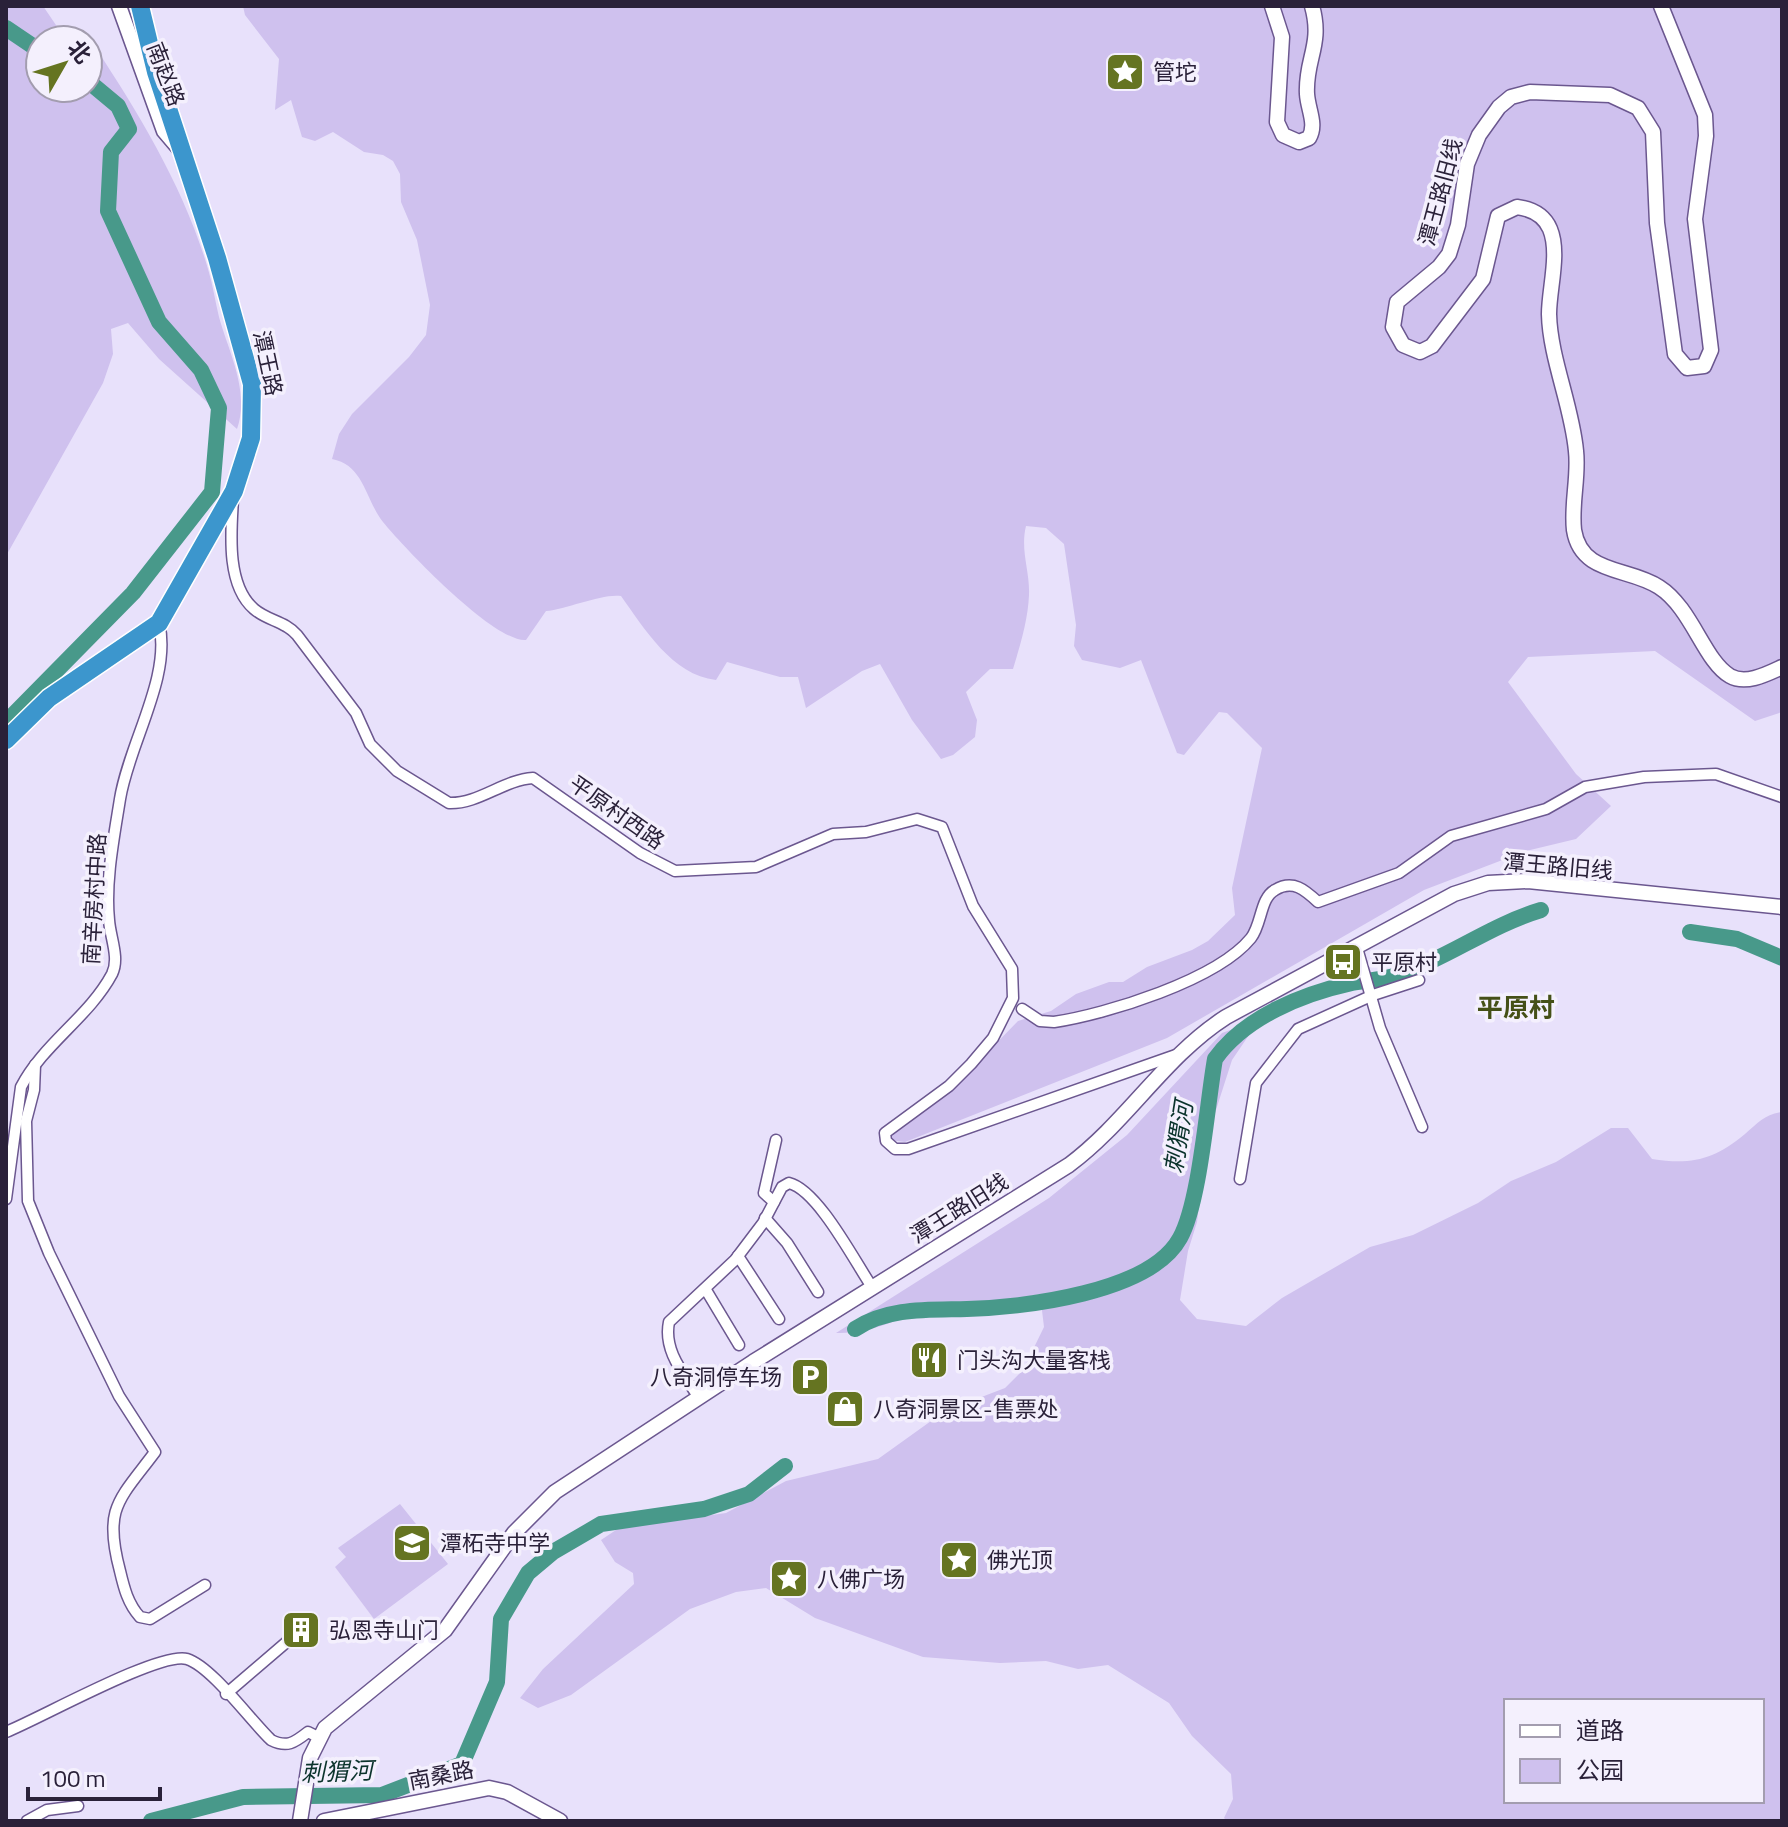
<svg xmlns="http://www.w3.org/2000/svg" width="1788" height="1827" viewBox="0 0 1788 1827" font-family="'Titillium Web','Noto Sans SC',sans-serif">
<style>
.green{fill:#cfc1ee;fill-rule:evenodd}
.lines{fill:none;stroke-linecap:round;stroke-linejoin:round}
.river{stroke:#48998a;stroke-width:16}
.street-casing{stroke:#6b578f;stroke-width:13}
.secondary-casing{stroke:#6b578f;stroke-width:17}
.highway-casing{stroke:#fff;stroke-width:21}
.street{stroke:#fff;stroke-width:10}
.secondary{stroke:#fff;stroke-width:14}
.highway{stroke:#3c96cd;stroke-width:18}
.labels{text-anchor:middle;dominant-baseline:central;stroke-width:7;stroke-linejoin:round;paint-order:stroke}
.poi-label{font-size:22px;fill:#2a2139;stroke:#f4f0fd;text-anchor:start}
.street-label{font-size:22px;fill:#2a2139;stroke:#f4f0fd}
.water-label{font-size:24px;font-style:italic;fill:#0b332c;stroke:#f4f0fd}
.quarter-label{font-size:26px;font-weight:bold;fill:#455017;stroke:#f4f0fd}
</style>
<rect width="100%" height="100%" fill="#e8e1fb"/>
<!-- green -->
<g class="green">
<path d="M6,6H43L60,31L81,40H40V88H88V44L95,47C140,115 185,190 208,269C213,285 215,301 219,317C229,353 250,391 237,429L159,359L128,323L111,329L113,354L103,383L6,556Z"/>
<path d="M243,6H1782V712L1755,721L1655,651L1528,657L1508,682L1576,774L1611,806L1576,839L1526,851L1424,890L1167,1038L905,1142L890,1140L895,1131L978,1062L1018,1021L1051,1011L1076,994L1109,982H1123L1147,967L1192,950L1208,941L1235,915L1232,888L1262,748L1227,713L1219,712L1184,755L1177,753L1141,660L1120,668L1082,660L1074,646L1076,625L1064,544L1046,528L1026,526C1020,551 1030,570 1029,595C1028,620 1020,646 1013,669H990L966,692L977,720L975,737L953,755L941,759L912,720L880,664L862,671L806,708L798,677H780L727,662L716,680C672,675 644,628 621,596C603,593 567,609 546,611L526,640C495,643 405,549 383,522C365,499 364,465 332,459L339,434L352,414L409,357L426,335L430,305L417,240L401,202L400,174L393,161L383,155L364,152L333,132L315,141L302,137L291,100L275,110L279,59L245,15Z"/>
<path d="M1241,1026L1249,1035L1232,1060L1207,1138L1197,1222L1188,1251L1180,1300L1197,1319L1246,1326L1282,1298L1370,1247L1413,1235L1478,1203L1511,1181L1556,1162L1611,1128H1628L1652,1159C1691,1165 1714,1160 1745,1134C1758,1123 1765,1114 1782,1112V1821H1227L1224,1818L1233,1799L1231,1774L1192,1736L1169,1703L1108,1665L1078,1669L1046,1661L1000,1663L923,1657L815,1618L766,1588L736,1592L690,1609L571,1695L538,1708L520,1698L543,1669L634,1584L633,1573L615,1562L601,1540L619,1528L726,1513L786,1481L878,1459L945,1411L1005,1388L1023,1370L1044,1327L1040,1294C1005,1302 969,1301 933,1309C896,1317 876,1334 836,1333L1049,1198L1127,1135L1222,1033ZM1506,1701H1762V1801H1506Z"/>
<polygon points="400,1504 448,1564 374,1619 335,1567 346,1557 338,1548"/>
</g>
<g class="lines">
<!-- river -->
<g class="river">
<polyline points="6,28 40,51"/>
<polyline points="6,722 133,593 212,492 219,408 201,370 159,322 108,211 111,152 129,129 118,106 88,81"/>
<polyline points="1690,932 1737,939 1782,958"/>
<path d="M855,1329C888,1307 930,1310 967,1309C1024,1307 1150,1293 1180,1238C1200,1202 1207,1104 1215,1059C1245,1017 1302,994 1352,983C1368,980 1385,980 1401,974C1449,957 1491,925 1541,910"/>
<polyline points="151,1821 243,1797 382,1795 462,1764 497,1682 501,1619 528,1573 553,1552 601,1524 704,1509 749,1494 785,1466"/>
</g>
<!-- street casing -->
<g class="street-casing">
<g id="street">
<path d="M233,499C231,532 226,585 254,609C268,621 285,621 297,635L356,713L370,744L397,771L449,803C479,804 503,780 533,778L640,853L675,871L756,867L833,834L866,832L917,819L942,827L973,906L1012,969L1013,998L993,1038L971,1064L949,1086L885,1133L886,1141L895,1149H908L1176,1055"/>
<polyline points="1357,948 1380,1028 1422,1127"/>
<path d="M1022,1009L1040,1021L1054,1022C1107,1014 1217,980 1251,938C1262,924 1260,898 1275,890C1293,879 1305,890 1318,902L1399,873L1451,836L1546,809L1585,787L1644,777L1716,774L1782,797"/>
<path d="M35,1065L34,1090L26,1121L28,1201L49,1253L119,1396L155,1452C119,1500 103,1508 120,1571C124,1588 128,1604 140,1617L150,1619L205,1585"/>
<polyline points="1240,1179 1256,1083 1298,1029 1373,995 1419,980"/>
<path d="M6,1199L21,1087C43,1044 89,1017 112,974C120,958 110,937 109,920C105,882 114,837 120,799C129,743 172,677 159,623"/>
<polyline points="774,1202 764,1193 776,1140"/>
<polyline points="765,1218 787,1243 818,1292"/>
<polyline points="738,1256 779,1319"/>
<polyline points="706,1290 739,1345"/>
<path d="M699,1398C684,1374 663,1351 669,1322L735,1260L763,1223L782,1187L789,1183C818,1190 855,1262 872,1287"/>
<polyline points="226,1694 296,1634"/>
<path d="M6,1732C39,1719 160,1651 187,1659C212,1667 250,1720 271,1740C287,1748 294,1743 308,1732L318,1737"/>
<polyline points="27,1821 47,1810 78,1806"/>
</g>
</g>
<!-- secondary casing -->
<g class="secondary-casing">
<g id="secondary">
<polyline points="119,6 164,131 181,151"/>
<path d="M1272,6L1282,37L1277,122L1283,135L1299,142L1309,138C1317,124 1308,110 1307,94C1305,59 1323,45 1312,6"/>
<path d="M1661,6L1705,115L1706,136L1695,219L1711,350L1704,366L1687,368L1675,354L1657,223L1653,132L1638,108L1610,95L1530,92L1511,97L1499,107L1479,135L1467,164L1458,225L1449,254L1439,267L1397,302L1393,327L1403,345L1420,352L1432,346L1483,279L1498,216L1517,207C1532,209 1544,215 1550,229C1560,253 1549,289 1549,314C1550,358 1572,406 1576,451C1579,477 1571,503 1574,530C1581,575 1629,567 1659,587C1692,608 1704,661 1730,676C1746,685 1767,674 1782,667"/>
<path d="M300,1821L310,1758L325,1728L445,1630L514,1533L555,1492L753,1362L1069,1165C1127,1122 1165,1056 1226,1017L1454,894L1488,883L1528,881L1782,907"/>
<polyline points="324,1821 489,1788 507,1792 560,1821"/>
</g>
</g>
<!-- highway casing -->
<g class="highway-casing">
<polyline id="highway" points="6,740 49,698 159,623 234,491 251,438 252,384 217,258 156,72 140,6"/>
</g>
<!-- street -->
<use href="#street" class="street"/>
<!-- secondary -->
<use href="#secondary" class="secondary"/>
<!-- highway -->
<use href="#highway" class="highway"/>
</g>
<!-- icons -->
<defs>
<g id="sight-square" transform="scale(2)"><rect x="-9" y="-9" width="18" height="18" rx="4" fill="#657421" stroke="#f4f0fd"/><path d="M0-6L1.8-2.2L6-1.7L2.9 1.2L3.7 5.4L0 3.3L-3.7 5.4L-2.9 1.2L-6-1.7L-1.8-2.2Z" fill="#fff"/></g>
<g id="bus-square" transform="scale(2)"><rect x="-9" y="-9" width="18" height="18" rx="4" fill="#657421" stroke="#f4f0fd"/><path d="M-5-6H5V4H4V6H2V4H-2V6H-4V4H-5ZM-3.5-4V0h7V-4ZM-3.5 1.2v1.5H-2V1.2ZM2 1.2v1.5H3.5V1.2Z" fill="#fff"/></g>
<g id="restaurant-square" transform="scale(2)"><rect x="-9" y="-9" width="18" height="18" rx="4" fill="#657421" stroke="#f4f0fd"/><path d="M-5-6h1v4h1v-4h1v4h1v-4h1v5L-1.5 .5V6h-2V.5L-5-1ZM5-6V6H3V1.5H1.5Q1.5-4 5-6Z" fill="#fff"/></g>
<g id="parking-square" transform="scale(2)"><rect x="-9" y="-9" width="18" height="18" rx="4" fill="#657421" stroke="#f4f0fd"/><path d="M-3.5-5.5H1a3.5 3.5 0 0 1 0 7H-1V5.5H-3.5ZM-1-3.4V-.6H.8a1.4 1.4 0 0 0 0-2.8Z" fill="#fff"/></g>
<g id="shop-square" transform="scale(2)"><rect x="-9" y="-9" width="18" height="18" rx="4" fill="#657421" stroke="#f4f0fd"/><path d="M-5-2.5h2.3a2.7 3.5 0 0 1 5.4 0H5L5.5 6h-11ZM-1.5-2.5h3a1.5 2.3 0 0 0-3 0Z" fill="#fff"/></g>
<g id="school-square" transform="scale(2)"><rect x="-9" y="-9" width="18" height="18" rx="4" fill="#657421" stroke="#f4f0fd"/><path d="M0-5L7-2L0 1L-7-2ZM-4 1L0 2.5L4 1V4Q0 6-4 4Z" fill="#fff"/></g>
<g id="building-square" transform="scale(2)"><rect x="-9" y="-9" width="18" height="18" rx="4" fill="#657421" stroke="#f4f0fd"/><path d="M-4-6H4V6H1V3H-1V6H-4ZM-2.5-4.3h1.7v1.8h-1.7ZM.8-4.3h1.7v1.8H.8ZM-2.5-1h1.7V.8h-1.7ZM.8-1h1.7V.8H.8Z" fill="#fff"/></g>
</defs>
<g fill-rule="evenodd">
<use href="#sight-square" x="1125" y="72"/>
<use href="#bus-square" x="1343" y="962"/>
<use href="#restaurant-square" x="929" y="1360"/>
<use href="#parking-square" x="810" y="1377"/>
<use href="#shop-square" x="845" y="1409"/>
<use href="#school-square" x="412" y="1543"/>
<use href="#sight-square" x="959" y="1560"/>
<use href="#sight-square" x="789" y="1579"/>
<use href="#building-square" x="301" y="1630"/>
</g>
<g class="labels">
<!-- poi labels -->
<g class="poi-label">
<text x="1153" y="72">管坨</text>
<text x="1371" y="962">平原村</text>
<text x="957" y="1360">门头沟大量客栈</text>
<text x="782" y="1377" text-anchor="end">八奇洞停车场</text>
<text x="873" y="1409">八奇洞景区-售票处</text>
<text x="440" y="1543">潭柘寺中学</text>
<text x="987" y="1560">佛光顶</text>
<text x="817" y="1579">八佛广场</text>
<text x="329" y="1630">弘恩寺山门</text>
</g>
<!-- street labels -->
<g class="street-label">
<text transform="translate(166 74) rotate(69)">南赵路</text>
<text transform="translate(1440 192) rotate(-75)">潭王路旧线</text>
<text transform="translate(268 363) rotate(78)">潭王路</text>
<text transform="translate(617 812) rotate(35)">平原村西路</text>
<text transform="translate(1558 866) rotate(5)">潭王路旧线</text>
<text transform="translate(94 899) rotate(-87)">南辛房村中路</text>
<text transform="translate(959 1208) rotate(-32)">潭王路旧线</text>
<text transform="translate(441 1775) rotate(-11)">南桑路</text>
</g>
<!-- water labels -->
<g class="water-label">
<text transform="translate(1178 1137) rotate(-81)">刺猬河</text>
<text transform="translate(337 1771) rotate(-2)">刺猬河</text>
</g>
<!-- quarter labels -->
<g class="quarter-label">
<text x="1516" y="1007">平原村</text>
</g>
</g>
<!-- border -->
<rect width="1788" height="1827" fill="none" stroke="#2a2139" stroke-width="16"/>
<!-- legend -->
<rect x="1504" y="1699" width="260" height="104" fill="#f4f0fd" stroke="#a39daf" stroke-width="2"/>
<rect x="1520" y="1725" width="40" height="12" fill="#ffffff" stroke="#a39daf" stroke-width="2"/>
<text x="1576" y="1739" font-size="24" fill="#2a2139">道路</text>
<rect x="1520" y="1759" width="40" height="24" fill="#cfc1ee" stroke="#a39daf" stroke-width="2"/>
<text x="1576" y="1779" font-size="24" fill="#2a2139">公园</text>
<!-- north arrow -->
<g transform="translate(64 64) rotate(51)"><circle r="38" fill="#f4f0fd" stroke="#a39daf" stroke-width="2"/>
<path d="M0-6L14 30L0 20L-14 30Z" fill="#657421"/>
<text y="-12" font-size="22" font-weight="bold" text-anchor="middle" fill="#2a2139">北</text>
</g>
<!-- scale -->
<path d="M28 1787v12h132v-12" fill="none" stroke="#2a2139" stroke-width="4"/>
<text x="40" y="1787" font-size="24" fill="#2a2139" stroke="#f4f0fd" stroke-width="6" paint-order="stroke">100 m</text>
</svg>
